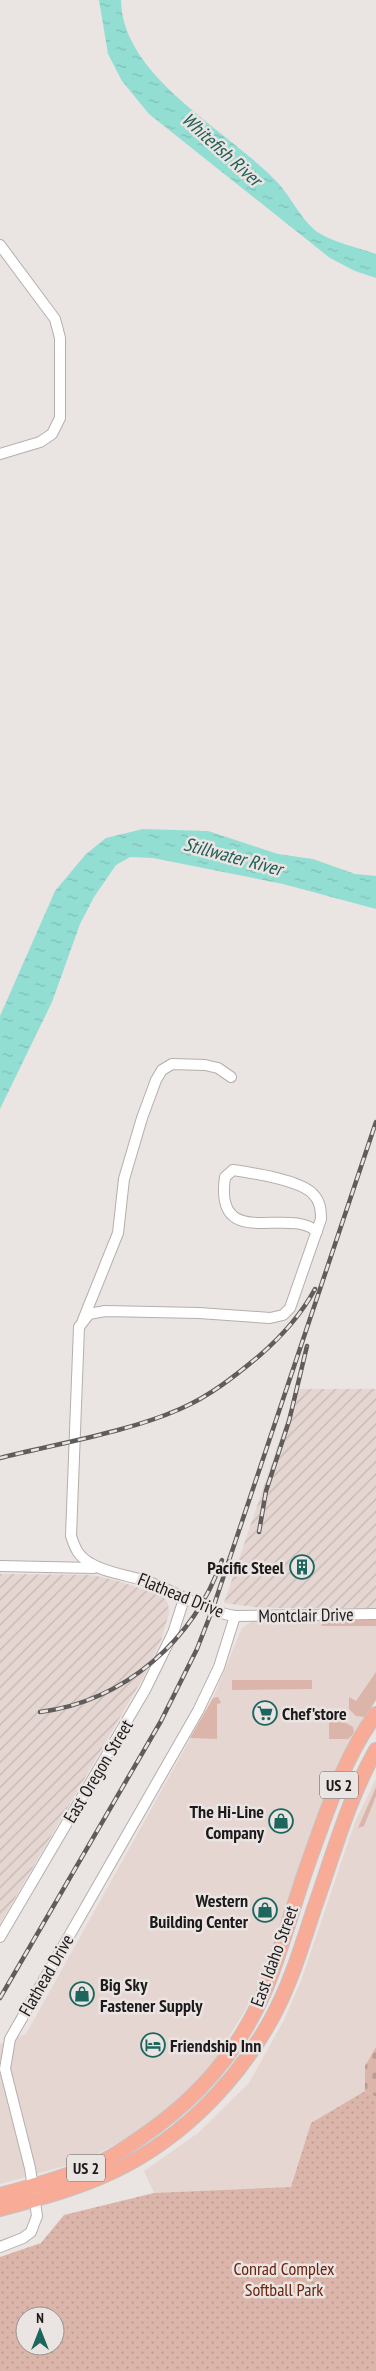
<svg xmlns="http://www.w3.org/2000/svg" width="376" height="2371" viewBox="0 0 376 2371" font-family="'PT Sans Narrow',sans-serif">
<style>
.built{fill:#e5d6d2}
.industrial{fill:url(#industrial-furrows)}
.grass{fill:#dbb5aa}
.cemetery{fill:url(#cemetery-stones)}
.park{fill:url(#park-dots);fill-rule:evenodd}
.water{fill:url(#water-ripples)}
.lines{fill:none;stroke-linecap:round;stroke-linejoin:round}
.minor-casing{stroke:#b4afad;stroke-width:12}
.highway-casing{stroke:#c4c3c3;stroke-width:16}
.minor{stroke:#fff;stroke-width:10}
.highway{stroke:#f8ac97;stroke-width:14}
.rail-casing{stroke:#5f5c5b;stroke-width:4.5}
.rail{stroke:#eae4e2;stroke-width:2.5;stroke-dasharray:8;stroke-linecap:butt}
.labels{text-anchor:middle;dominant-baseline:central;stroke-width:5;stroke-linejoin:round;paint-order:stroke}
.shield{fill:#eae4e2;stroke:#5a5756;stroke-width:1}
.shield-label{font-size:16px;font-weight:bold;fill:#1c1a1a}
.poi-label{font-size:18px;font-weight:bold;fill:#1c1a1a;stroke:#eae4e2;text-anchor:end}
.street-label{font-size:18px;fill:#1c1a1a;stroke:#eae4e2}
.park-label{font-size:18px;fill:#6a230e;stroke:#eae4e2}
.water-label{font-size:19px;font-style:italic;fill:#205e57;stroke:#eae4e2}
</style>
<defs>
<pattern id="industrial-furrows" width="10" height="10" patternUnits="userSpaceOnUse" patternTransform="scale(1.25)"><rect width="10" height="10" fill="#e5d6d2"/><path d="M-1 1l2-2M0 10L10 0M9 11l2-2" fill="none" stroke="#c4b7b4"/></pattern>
<pattern id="cemetery-stones" width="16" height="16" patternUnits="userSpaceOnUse" patternTransform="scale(1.25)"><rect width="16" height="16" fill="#dbb5aa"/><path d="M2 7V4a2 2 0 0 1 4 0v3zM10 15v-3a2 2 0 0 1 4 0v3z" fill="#bb9b92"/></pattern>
<pattern id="park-dots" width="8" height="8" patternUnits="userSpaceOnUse" patternTransform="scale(1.25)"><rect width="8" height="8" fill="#dbb5aa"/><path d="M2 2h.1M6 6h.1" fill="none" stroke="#bb9b92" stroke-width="1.8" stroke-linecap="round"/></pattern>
<pattern id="water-ripples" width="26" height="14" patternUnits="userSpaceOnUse" patternTransform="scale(1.25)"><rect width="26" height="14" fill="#93ded3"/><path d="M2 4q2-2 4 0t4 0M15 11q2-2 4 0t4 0" fill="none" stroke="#7ebeb5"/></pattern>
</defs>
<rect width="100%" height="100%" fill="#eae4e2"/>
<!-- built -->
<g class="built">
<polygon points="376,1619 376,1700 339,1762 319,1813 266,1975 208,2072 152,2125 86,2160 0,2184 0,2044 26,2034 213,1698 242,1628 254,1620"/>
<polygon points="376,1779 376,2047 365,2066 365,2091 311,2123 291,2187 154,2193 144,2171 198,2133 249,2083 284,2020 301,1981 355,1822"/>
</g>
<!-- industrial -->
<g class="industrial">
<polygon points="297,1389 376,1389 376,1608 261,1608 224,1603"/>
<polygon points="0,1574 92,1575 118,1581 163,1596 168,1603 169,1613 161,1640 144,1676 0,1924"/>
</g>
<!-- grass -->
<g class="grass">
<polygon points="376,1619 376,1626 321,1626 324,1620"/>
<polygon points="376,1672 376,1700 365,1717 356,1716 349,1709 349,1697 356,1701"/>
<polygon points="232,1680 312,1680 312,1689 232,1690"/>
<polygon points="218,1697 221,1703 217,1704 217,1739 190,1738 213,1698"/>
<polygon points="324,1719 339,1719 353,1727 354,1733 348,1739 329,1739 329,1722 323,1721"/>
<polygon points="376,1787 376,1796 364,1826 358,1828"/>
</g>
<!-- cemetery -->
<polygon class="cemetery" points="376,2047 376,2097 365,2091 365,2066"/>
<!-- park -->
<path class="park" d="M365,2091L376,2097V2371H0V2257L41,2243L64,2215L154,2193L291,2187L311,2123ZM25,2316H55V2346H25Z"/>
<!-- water -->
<g class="water">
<path d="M99,0H121C122,78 230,131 278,183C291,197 303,223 319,233C333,242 359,248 376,254V278L355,271L330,258L149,114L122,81L108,54Z"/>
<polygon points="143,829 208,831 278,854 313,859 355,874 376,876 376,909 283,884 153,858 130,857 116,865 94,897 80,924 52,1002 0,1109 0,1016 55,891 86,854 106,838"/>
</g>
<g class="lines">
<!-- minor casing -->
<g class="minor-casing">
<g id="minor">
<polyline points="0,245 55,319 60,338 60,418 52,434 40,442 0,454"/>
<path d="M317,1232C289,1205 214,1253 225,1177L233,1170C253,1173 300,1180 313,1194C320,1201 321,1209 321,1219L290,1308L283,1315L270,1318L199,1313L105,1311L89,1314L79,1327L71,1536C75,1548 78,1556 90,1563C107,1574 130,1575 149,1582C178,1593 204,1611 235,1616L376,1614"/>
<polyline points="83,1320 118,1233 124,1179 142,1118 156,1080 162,1070 172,1064 205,1065 218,1068 231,1077"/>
<polyline points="0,1566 94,1568"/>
<polyline points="0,1937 145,1690 173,1633 184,1599"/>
<polyline points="0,2247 23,2238 31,2232 37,2216 30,2168 5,2069 10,2039 198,1711 219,1667 235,1616"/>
</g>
</g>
<!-- highway casing -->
<g class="highway-casing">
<g id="highway">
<path d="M0,2195C34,2186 68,2176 101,2162C114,2156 127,2147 140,2138C198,2099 241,2050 268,1983C285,1939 297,1892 314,1847C330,1802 347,1753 376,1714"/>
<path d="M0,2209C34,2200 68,2191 101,2177C174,2146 234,2087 272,2018C291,1983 302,1945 314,1909C333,1856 348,1799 376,1750"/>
</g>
</g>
<!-- minor -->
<use href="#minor" class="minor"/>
<!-- highway -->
<use href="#highway" class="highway"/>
<!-- rail casing -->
<g class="rail-casing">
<g id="rail">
<path d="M0,1458C56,1444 128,1432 180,1409C210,1396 235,1376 259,1356C281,1337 301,1315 315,1289"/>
<polyline points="259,1532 266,1491 289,1421 307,1346"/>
<path d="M40,1712C125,1701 194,1640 222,1560"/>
<polyline points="0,1998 161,1721 197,1649 213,1608 376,1122"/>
</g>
</g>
<!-- rail -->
<use href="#rail" class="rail"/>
</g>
<!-- icons -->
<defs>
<g id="building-ring" transform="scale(1.25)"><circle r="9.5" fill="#eae4e2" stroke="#1c665e" stroke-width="1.5"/><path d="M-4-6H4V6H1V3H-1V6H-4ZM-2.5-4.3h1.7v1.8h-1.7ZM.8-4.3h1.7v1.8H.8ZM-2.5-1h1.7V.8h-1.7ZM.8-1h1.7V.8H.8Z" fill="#1c665e"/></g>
<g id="supermarket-ring" transform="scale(1.25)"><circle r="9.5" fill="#eae4e2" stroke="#1c665e" stroke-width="1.5"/><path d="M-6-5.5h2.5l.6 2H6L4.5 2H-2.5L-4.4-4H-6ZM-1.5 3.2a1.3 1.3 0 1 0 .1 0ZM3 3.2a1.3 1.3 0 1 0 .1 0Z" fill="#1c665e"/></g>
<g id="shop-ring" transform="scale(1.25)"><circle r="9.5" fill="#eae4e2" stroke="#1c665e" stroke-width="1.5"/><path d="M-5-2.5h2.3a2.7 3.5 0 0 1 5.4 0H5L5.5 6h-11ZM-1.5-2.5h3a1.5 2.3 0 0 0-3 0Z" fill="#1c665e"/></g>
<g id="hotel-ring" transform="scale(1.25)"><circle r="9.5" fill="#eae4e2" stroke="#1c665e" stroke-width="1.5"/><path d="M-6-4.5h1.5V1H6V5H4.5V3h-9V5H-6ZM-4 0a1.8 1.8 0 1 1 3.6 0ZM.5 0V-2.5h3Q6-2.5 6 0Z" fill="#1c665e"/></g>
</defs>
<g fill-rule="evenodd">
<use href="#building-ring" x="302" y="1567"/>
<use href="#supermarket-ring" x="265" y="1713"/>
<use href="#shop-ring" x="281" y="1821"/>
<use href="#shop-ring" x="265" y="1910"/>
<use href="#shop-ring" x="82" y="1994"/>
<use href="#hotel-ring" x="153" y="2045"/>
</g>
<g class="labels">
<!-- shield labels -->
<g class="shield">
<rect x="320" y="1771.5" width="38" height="27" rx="4"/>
<rect x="67" y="2154.5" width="38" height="27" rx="4"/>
</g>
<g class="shield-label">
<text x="339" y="1785">US 2</text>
<text x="86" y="2168">US 2</text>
</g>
<!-- poi labels -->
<g class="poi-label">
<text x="284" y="1567">Pacific Steel</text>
<text x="282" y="1713" text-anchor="start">Chef'store</text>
<text x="264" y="1811">The Hi-Line<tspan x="264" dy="21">Company</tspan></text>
<text x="248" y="1900">Western<tspan x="248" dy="21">Building Center</tspan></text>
<text x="100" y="1984" text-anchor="start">Big Sky<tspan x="100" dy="21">Fastener Supply</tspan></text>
<text x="170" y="2045" text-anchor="start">Friendship Inn</text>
</g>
<!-- street labels -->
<g class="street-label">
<text transform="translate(181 1595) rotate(22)">Flathead Drive</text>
<text transform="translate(306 1615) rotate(-1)">Montclair Drive</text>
<text transform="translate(98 1771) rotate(-59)">East Oregon Street</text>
<text transform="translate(274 1956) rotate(-70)">East Idaho Street</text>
<text transform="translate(46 1975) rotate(-60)">Flathead Drive</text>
</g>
<!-- park labels -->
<g class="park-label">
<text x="284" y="2268">Conrad Complex<tspan x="284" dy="21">Softball Park</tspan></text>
</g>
<!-- water labels -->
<g class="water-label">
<text transform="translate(222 149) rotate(42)">Whitefish River</text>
<text transform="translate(233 856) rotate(15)">Stillwater River</text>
</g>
</g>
<!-- north arrow -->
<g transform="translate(40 2331)"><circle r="24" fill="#eae4e2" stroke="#989392"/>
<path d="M0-4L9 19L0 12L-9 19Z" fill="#1c665e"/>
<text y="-8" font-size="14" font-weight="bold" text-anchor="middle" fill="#1c1a1a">N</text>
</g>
</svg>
